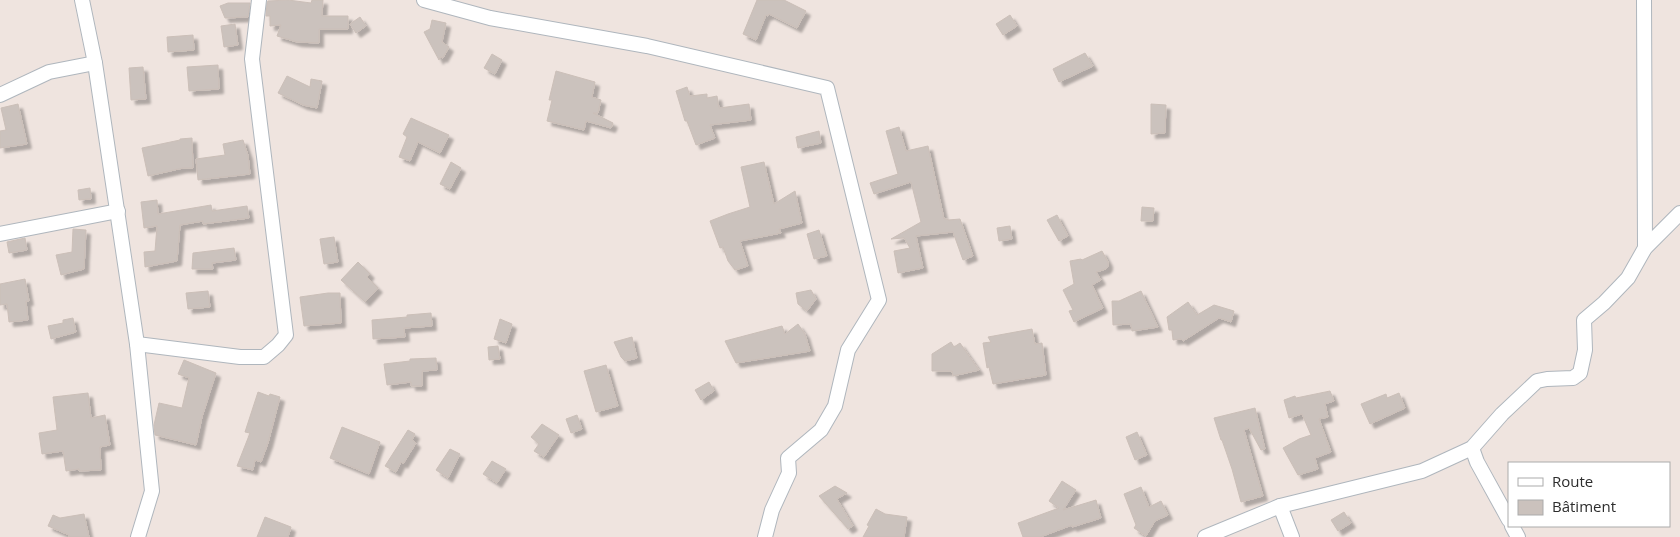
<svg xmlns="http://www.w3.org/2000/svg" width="1680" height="537" viewBox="0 0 1680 537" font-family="'Open Sans',sans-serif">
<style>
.building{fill:#cbc2bd;stroke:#cbbfb8;filter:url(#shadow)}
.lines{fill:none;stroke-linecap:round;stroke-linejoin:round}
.minor-casing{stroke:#afb6bd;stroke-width:16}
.minor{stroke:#fff;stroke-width:14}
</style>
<defs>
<filter id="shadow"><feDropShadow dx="4.5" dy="4.5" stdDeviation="1" flood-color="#0004"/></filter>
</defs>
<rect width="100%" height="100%" fill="#efe4df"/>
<!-- building -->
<g class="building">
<polygon points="288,0 311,3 312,0 323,0 322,16 348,16 348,29 319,29 319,43 297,42 277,36 281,25 270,26 270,16 266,16 267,3 268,1"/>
<polygon points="757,0 784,0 806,11 797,28 769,14 768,16 766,15 756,40 743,34"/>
<polygon points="228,3 250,3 248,17 225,18 220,6"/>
<polygon points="1010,15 1017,26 1003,35 996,24"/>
<polygon points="360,17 366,26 356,33 350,24"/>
<polygon points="432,20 446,23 442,42 449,47 443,58 440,57 439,60 424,32 430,29"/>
<polygon points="235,24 238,45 224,47 221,26"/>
<polygon points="193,35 194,50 168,52 167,37"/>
<polygon points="1085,53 1093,66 1059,82 1053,69"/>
<polygon points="492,54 502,60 495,74 484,68"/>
<polygon points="218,65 219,89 189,91 187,67"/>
<polygon points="143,67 146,99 131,100 129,68"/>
<polygon points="556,71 595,82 592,97 601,100 598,113 593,113 613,123 611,128 586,121 584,130 547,121 552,100 549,100"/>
<polygon points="287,76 310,87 311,79 322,81 317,108 303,105 278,93"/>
<polygon points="687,87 690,96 707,94 707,98 717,96 719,108 749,104 751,120 710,125 715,138 696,145 687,121 685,121 676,91"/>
<polygon points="18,104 27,144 0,148 0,131 6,130 1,108"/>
<polygon points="1151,104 1166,105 1165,133 1151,134"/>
<polygon points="411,118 449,135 440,153 418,142 410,161 399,157 407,137 403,134"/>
<polygon points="899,127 906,151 928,146 944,219 948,219 948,220 960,219 973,256 963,260 953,232 916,236 923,268 898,273 894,251 910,248 904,238 891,239 921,222 911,182 874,194 870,183 898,174 886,131"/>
<polygon points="819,131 821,143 798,148 796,137"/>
<polygon points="192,138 193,168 183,168 148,176 142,148 180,140 180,139"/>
<polygon points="243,140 248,155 250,174 198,180 196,159 225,155 223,144"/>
<polygon points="451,162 461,168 450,189 440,184"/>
<polygon points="764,162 774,204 795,191 802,223 779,229 781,233 740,241 748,266 735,270 728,261 723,247 720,248 710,221 728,214 750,207 741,167"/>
<polygon points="90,188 91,199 79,200 78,190"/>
<polygon points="157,200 158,214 211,205 212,211 247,206 249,218 203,224 203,221 180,225 177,261 145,267 144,252 155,251 157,226 144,228 141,202"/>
<polygon points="1142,207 1154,208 1153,221 1141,221"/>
<polygon points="1057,215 1068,236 1059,241 1047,220"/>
<polygon points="1010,226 1012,239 999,241 997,228"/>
<polygon points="73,229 86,230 84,269 61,275 56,255 72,252"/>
<polygon points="819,230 827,256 814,259 807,234"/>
<polygon points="334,237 338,262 324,264 320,239"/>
<polygon points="25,238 27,250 9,253 7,242"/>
<polygon points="234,248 236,260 212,263 213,269 192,269 193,253"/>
<polygon points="1102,251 1108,262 1108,266 1106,269 1096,272 1101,280 1092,285 1103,308 1074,322 1069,311 1073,310 1063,290 1074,284 1070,261 1081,259 1082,260"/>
<polygon points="358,262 370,274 367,277 378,288 365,302 341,280"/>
<polygon points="25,279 29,301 26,301 28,320 9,322 7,304 0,305 0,284"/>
<polygon points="811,290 816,299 807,311 798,304 796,293"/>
<polygon points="208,291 210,307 188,309 186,293"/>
<polygon points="1141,291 1158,327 1132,331 1131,324 1113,325 1112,301 1119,301"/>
<polygon points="328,293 340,293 341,323 304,326 300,297"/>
<polygon points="1188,302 1197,315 1214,305 1234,311 1231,322 1219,318 1183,341 1181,339 1173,340 1172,330 1169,330 1167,317"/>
<polygon points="431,313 432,326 404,328 405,337 373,339 372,320 407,317 407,315"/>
<polygon points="73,318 76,332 51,339 48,326 63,323 63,320"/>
<polygon points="500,319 512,324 506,343 494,339"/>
<polygon points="798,324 805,334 810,351 736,363 725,341 782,326 785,334"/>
<polygon points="1032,329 1035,344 1042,343 1046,375 993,384 989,367 987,368 983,343 991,342 988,337"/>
<polygon points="632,337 637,358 625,361 621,357 614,342"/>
<polygon points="951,342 954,347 960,343 979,370 953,376 952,371 932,371 932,354"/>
<polygon points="498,346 500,359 489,360 488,347"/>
<polygon points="436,358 437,370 422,371 422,386 411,386 411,382 387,385 384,364 410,361 410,359"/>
<polygon points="184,360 216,373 202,417 196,445 155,435 154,425 159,403 182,408 189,378 178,374"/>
<polygon points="606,365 618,406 596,412 584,371"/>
<polygon points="709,382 714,391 701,400 695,390"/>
<polygon points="1330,391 1334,401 1325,404 1328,417 1319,419 1331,452 1315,458 1318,469 1298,475 1283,448 1299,439 1311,435 1302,414 1289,418 1284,400 1295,396 1296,398"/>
<polygon points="258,392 269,396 270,394 280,397 268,443 261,462 255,460 253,470 237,466 250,433 245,432"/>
<polygon points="88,393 91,418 105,415 110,445 100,447 101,470 79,471 79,469 66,471 63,451 42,454 39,433 57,430 53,397"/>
<polygon points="1399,393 1405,408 1370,424 1361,404 1386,394 1387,398"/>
<polygon points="1255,408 1265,449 1261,450 1249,428 1244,430 1263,496 1241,502 1232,469 1222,440 1221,440 1214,418"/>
<polygon points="577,415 582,429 571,433 566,419"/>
<polygon points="542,424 559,435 544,457 534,451 539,444 531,437"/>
<polygon points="342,427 380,442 369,474 330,458"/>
<polygon points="408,430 415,434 412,440 416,443 403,464 401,462 396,472 385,466"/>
<polygon points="1137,432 1147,455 1135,460 1126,437"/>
<polygon points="450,449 460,454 448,478 436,470"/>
<polygon points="492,461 506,469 497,483 483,474"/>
<polygon points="1062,481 1076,490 1063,510 1096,500 1101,518 1072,527 1072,525 1040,537 1023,537 1018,523 1059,508 1049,501"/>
<polygon points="835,486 847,493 837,499 853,526 848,529 819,496"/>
<polygon points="1141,487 1149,507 1161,501 1168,515 1155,521 1146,536 1134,528 1136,525 1124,494"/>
<polygon points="876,509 885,514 907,517 904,537 863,537 869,526 867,525"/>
<polygon points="1344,512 1351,523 1338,531 1331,520"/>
<polygon points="84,514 89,537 69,537 69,535 48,526 53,515 60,518"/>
<polygon points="265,517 291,527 288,537 257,537"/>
</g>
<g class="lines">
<!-- minor casing -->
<g class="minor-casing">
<g id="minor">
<polyline points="82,0 95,63 137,344 152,491 138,537"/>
<polyline points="424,0 490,18 647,46 827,88 879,300 848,350 835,406 821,430 788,458 789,473 772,510 765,537"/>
<polyline points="1644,0 1645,248"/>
<polyline points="0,95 49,72 95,63"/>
<polyline points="0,234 118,211"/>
<polyline points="137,344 240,357 264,357 278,345 286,335 252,59 259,0"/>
<polyline points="1472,448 1477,462 1509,520"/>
<polyline points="1280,506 1292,537"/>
<polyline points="1512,526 1518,537"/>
<polyline points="1205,537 1280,506 1422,471 1472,448 1502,414 1537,381 1547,379 1573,378 1580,373 1585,350 1584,320 1604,303 1628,278 1645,248 1680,213"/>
</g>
</g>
<!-- minor -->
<use href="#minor" class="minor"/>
</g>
<!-- legend -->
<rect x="1508" y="462" width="162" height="65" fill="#ffffff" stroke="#ababab"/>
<rect x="1518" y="478" width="25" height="8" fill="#ffffff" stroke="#ababab"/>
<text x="1552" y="487" font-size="15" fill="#2d2d2d">Route</text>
<rect x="1518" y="500" width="25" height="15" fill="#cbc2bd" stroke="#ababab"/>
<text x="1552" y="512" font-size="15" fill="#2d2d2d">Bâtiment</text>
</svg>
